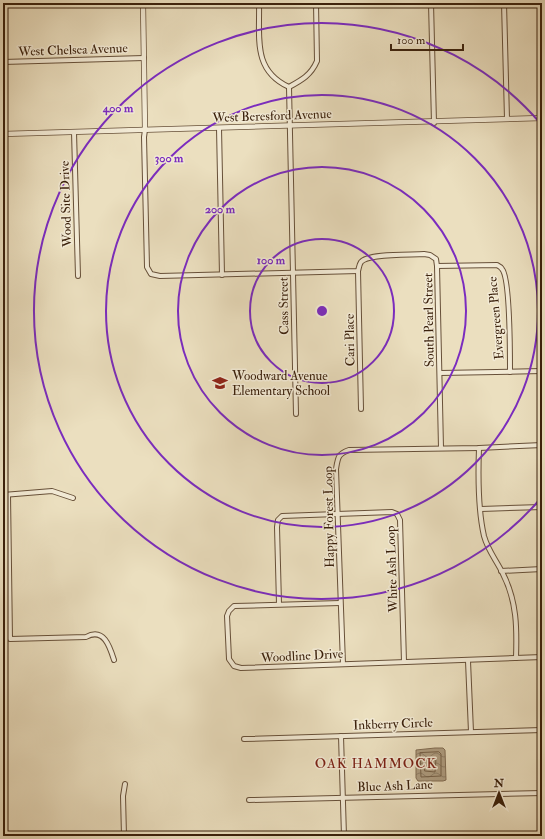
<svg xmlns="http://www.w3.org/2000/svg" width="545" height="839" viewBox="0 0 545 839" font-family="'IM FELL Double Pica',serif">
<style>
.water{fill:url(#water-waves);stroke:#816c53}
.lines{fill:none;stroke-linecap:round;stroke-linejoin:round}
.shore{stroke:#756047;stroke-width:1}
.minor-casing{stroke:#675039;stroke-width:6}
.tertiary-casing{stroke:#675039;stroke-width:6}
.minor{stroke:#f2ead5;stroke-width:4}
.tertiary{stroke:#f2ead5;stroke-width:4.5}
.ring{fill:none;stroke:#7b2cbf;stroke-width:2}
.labels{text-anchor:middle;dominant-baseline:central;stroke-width:3;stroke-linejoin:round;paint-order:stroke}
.street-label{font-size:13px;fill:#3b210c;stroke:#f2ead5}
.poi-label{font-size:13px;fill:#3b210c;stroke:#f2ead5;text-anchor:start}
.neighbourhood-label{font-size:14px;letter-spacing:1px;fill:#7a1f14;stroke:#f2ead5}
.centre{fill:#7b2cbf;stroke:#f2ead5;stroke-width:2}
.ring-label{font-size:12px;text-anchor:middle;font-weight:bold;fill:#7b2cbf;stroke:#f2ead5;stroke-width:3;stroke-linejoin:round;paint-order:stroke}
</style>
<defs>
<pattern id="water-waves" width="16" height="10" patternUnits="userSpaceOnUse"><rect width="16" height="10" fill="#af9e82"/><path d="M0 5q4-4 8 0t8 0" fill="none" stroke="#908069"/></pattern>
</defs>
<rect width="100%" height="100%" fill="#ebdfbf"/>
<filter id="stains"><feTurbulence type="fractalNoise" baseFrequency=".005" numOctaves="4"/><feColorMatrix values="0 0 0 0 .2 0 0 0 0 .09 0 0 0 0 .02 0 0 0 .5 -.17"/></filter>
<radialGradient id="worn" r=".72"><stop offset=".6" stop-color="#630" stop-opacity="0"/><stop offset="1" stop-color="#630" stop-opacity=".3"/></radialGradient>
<!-- water -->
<polygon class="water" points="435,748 443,748 445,750 446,780 443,781 418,781 416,778 416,750"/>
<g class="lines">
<!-- shore -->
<g class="shore">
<polygon points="439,752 441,754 441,776 421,777 420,753"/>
<polygon points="425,758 436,758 435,772 425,771"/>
</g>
<!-- minor casing -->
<g class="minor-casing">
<g id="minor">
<path d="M259,3C260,37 252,70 289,87"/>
<polyline points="431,3 434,123"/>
<polyline points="504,3 507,119"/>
<polyline points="3,62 144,58"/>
<polyline points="289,87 296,414"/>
<path d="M289,87C302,80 311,75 317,61L316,3"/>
<polyline points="219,128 222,275"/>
<path d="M145,130L144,137L147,267L151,274L160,276L358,271C359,268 359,265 361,262C368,253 411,255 424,254L430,255L436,259L437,266L441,448"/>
<polyline points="74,132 78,276"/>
<path d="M437,266L497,265C499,266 501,267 502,269C510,278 510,355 510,372"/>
<polyline points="358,271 361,409"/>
<polyline points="440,373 542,371"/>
<path d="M479,448C478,475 478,510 484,536C488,551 497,561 503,574C517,601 517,629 516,658"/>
<polyline points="3,495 52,491 73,498"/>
<path d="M8,495L10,639L86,637C104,627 110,647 114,660"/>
<polyline points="481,509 542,507"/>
<polyline points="501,571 542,569"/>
<polyline points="340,603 234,606 229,611 227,616 229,659 234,666 241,668 542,657"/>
<polyline points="279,604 277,527 278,520 282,516 392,512 397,514 400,520 404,662"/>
<polyline points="468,661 471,732"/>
<path d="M343,664L336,469C338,457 338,454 349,450L479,448L542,445"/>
<polyline points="341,736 344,836"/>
<polyline points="244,739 542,730"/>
<polyline points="249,800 542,793"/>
<polyline points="124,836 123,796 125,784"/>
</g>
</g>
<!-- tertiary casing -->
<g class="tertiary-casing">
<g id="tertiary">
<polyline points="143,3 145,130"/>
<polyline points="3,134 542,118"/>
</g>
</g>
<!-- minor -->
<use href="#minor" class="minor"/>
<!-- tertiary -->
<use href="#tertiary" class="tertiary"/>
</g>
<!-- distance rings -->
<g class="ring">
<circle cx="322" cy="311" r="72"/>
<circle cx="322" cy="311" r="144"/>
<circle cx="322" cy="311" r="216"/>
<path d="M541 498A288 288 0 1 1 541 124"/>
</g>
<!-- icons -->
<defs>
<g id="school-bare" transform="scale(1.2)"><path d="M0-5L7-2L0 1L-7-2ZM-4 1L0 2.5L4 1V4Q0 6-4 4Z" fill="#8f2418" stroke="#f2ead5" stroke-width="2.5" paint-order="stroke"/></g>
</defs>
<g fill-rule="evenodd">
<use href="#school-bare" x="220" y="383"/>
</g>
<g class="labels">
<!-- street labels -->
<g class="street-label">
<text transform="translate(73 50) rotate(-2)">West Chelsea Avenue</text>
<text transform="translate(272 116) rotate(-2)">West Beresford Avenue</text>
<text transform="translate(66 204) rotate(-92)">Wood Site Drive</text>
<text transform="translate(284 306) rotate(-91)">Cass Street</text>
<text transform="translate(496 318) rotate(-95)">Evergreen Place</text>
<text transform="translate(429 320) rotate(-91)">South Pearl Street</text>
<text transform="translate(350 340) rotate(-91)">Cari Place</text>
<text transform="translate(329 517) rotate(-91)">Happy Forest Loop</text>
<text transform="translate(392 569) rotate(-92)">White Ash Loop</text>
<text transform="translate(302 656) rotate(-3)">Woodline Drive</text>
<text transform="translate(393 724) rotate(-2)">Inkberry Circle</text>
<text transform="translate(395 786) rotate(-2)">Blue Ash Lane</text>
</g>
<!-- poi labels -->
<g class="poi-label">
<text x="232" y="376">Woodward Avenue<tspan x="232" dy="15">Elementary School</tspan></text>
</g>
<!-- neighbourhood labels -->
<g class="neighbourhood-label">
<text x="376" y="763">OAK HAMMOCK</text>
</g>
</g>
<circle cx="322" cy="311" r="6" class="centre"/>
<g class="ring-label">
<text x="118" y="112">400 m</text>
<text x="169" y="162">300 m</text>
<text x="220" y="213">200 m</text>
<text x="271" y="264">100 m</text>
</g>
<!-- margin -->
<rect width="545" height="839" fill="none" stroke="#ebdfbf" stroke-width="16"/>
<rect x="4" y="4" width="537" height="831" fill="none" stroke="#3b210c" stroke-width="2"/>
<rect x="8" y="8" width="529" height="823" fill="none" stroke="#3b210c"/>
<!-- north arrow -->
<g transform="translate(499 793)" stroke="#f2ead5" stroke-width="3" paint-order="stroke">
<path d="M0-3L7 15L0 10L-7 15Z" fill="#3b210c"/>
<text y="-6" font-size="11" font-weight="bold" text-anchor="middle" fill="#3b210c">N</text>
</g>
<!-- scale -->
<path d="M391 44v6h72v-6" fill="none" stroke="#3b210c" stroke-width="2"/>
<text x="397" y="44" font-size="12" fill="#3b210c" stroke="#f2ead5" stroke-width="3" paint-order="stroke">100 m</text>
<rect width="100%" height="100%" filter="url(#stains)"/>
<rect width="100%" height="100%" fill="url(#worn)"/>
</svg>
